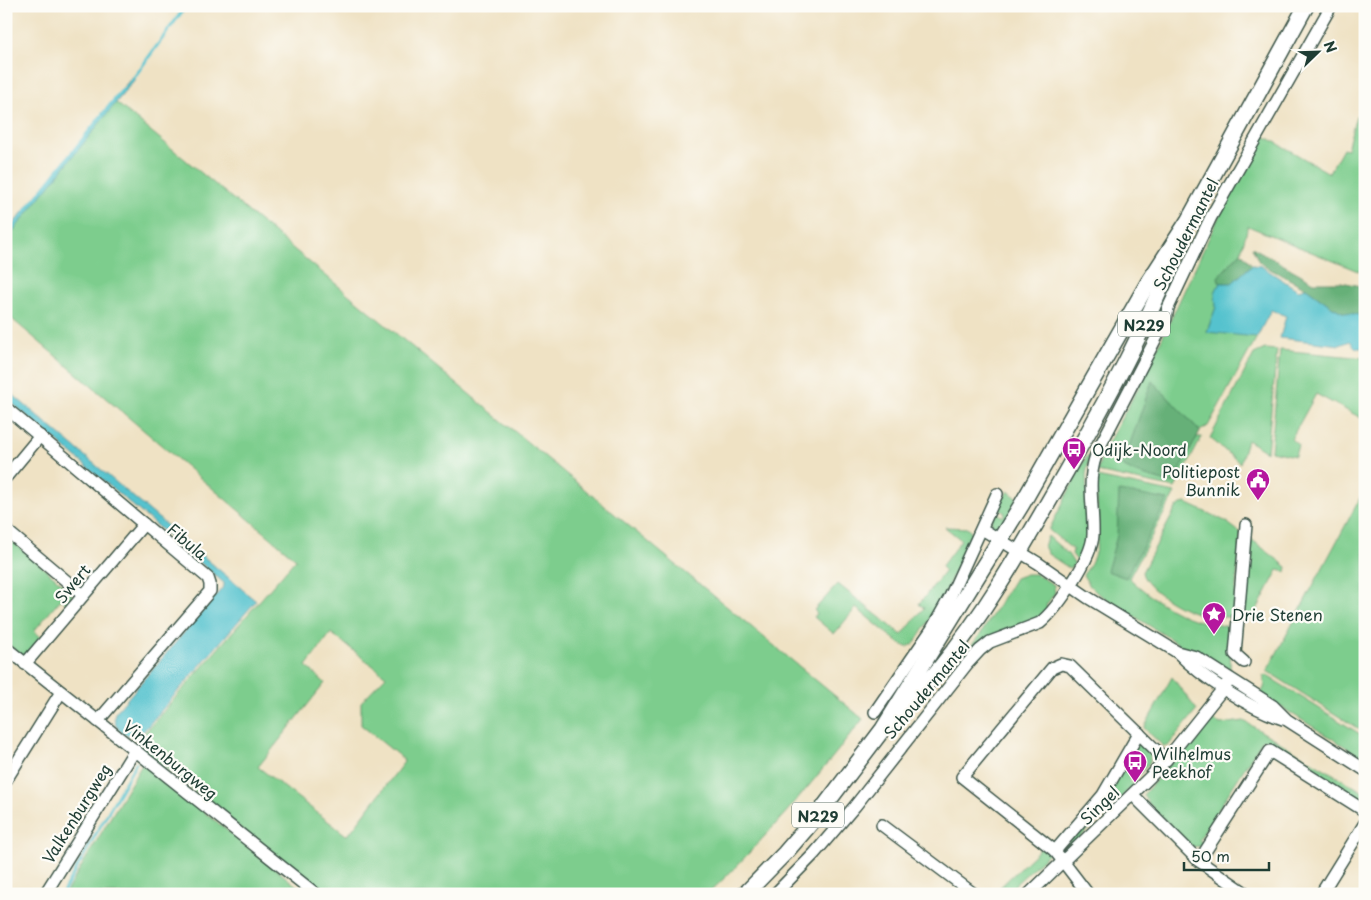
<svg xmlns="http://www.w3.org/2000/svg" width="1371" height="900" viewBox="0 0 1371 900" font-family="'Playpen Sans',sans-serif">
<style>
.green{fill:#7dcd8d;stroke:#4e8560;fill-rule:evenodd}
.forest{fill:#66b078;stroke:#427656}
.water{fill:#55c2ce;stroke:#3a8081}
.lines{fill:none;stroke-linecap:round;stroke-linejoin:round}
.stream{stroke:#55c2ce;stroke-width:3}
.minor-casing{stroke:#3e564a;stroke-width:14}
.major-casing{stroke:#3e564a;stroke-width:18}
.minor{stroke:#fff;stroke-width:11}
.major{stroke:#fff;stroke-width:15}
.labels{text-anchor:middle;dominant-baseline:central;stroke-width:4.5;stroke-linejoin:round;paint-order:stroke}
.shield{fill:#fdfcf7;stroke:#62766e;stroke-width:1}
.shield-label{font-size:15px;font-weight:bold;fill:#1f3d34}
.street-label{font-size:16px;fill:#1f3d34;stroke:#fdfcf7}
.poi-label{font-size:16px;fill:#1f3d34;stroke:#fdfcf7;text-anchor:start}
</style>
<rect width="100%" height="100%" fill="#fdfcf7"/>
<filter id="ink" filterUnits="userSpaceOnUse"><feTurbulence type="fractalNoise" baseFrequency=".02" numOctaves="2"/><feDisplacementMap in="SourceGraphic" scale="10" xChannelSelector="R" yChannelSelector="G"/><feConvolveMatrix kernelMatrix="1 2 1 2 8 2 1 2 1" color-interpolation-filters="sRGB"/></filter>
<filter id="wash" filterUnits="userSpaceOnUse"><feTurbulence type="fractalNoise" baseFrequency=".0096" numOctaves="4" result="noise"/><feDisplacementMap in="SourceGraphic" scale="20" xChannelSelector="R" yChannelSelector="G"/><feGaussianBlur stdDeviation="1.12" result="paint"/><feColorMatrix in="noise" values="0 0 0 0 0 0 0 0 0 0 0 0 0 0 0 0 0 1.4 0 .05"/><feComposite in="paint" operator="in"/></filter>
<g filter="url(#wash)">
<rect width="100%" height="100%" fill="#efe2c4"/>
<!-- green -->
<g class="green">
<path d="M113,100L863,719C815,780 765,840 708,894H323L135,744L296,559L6,314V235ZM331,633L386,676L361,702V725L403,759L404,762L349,834L346,835L258,767L325,683L306,666Z"/>
<polygon points="1365,115 1365,274 1248,226 1241,252 1218,277 1220,283 1215,292 1216,307 1207,331 1257,337 1208,426 1200,431 1152,381 1173,484 1197,437 1202,437 1175,488 1097,472 1103,452 1144,377 1220,214 1263,135 1329,173 1343,148 1347,149 1356,116"/>
<polygon points="1265,349 1277,350 1267,452 1247,440 1240,463 1210,438 1254,354"/>
<polygon points="1280,350 1365,358 1365,420 1316,394 1291,439 1298,445 1295,456 1271,451"/>
<polygon points="1090,454 1086,475 1089,526 1086,546 1078,562 1072,554 1073,550 1049,530 1086,457"/>
<path d="M1097,477L1175,493L1129,578C1149,596 1171,612 1196,620C1208,624 1220,625 1231,627L1230,676L1097,593L1090,586L1083,575C1108,545 1094,511 1097,477Z"/>
<polygon points="1365,489 1365,733 1267,671"/>
<path d="M1008,491L1017,498C1012,508 1007,529 994,529L991,524L994,511L1003,517L1005,513L997,508Z"/>
<path d="M1186,503L1225,521L1241,533L1233,618C1221,616 1209,616 1197,613C1181,609 1145,589 1142,572L1176,508L1181,504Z"/>
<polygon points="945,527 969,528 972,534 940,603 914,644 907,647 899,643 856,608 834,634 814,617 817,613 814,610 838,584 902,635 924,608 919,604 945,571 941,567 961,540"/>
<polygon points="6,536 71,591 72,596 69,606 61,599 34,631 42,638 24,658 6,643"/>
<polygon points="1048,536 1068,554 1075,565 1069,568 1048,554 1044,546"/>
<polygon points="1251,539 1287,567 1286,572 1278,570 1252,619 1243,614"/>
<polygon points="1026,574 1036,574 1054,585 1055,593 1046,605 1048,610 1038,618 988,638 958,663 982,632 1015,578"/>
<path d="M1266,675L1365,737V759L1260,694C1265,688 1266,684 1263,676Z"/>
<polygon points="1172,677 1197,710 1168,746 1163,746 1144,728"/>
<polygon points="1209,719 1221,724 1244,721 1365,793 1365,802 1263,739 1199,840 1205,844 1204,846 1191,847 1149,804 1143,795"/>
<polygon points="1140,741 1150,750 1150,762 1139,775 1136,773 1129,780 1134,785 1067,850 1065,847"/>
<polygon points="143,763 303,891 302,894 65,894"/>
<polygon points="1042,847 1049,853 1047,855 1005,894 993,894"/>
</g>
<!-- forest -->
<g class="forest">
<polygon points="1252,247 1314,282 1341,282 1365,287 1365,316 1342,312 1331,306 1306,288 1266,267 1259,262"/>
<polygon points="1241,252 1252,265 1232,283 1220,283 1218,277"/>
<polygon points="1152,381 1200,431 1173,484 1136,473 1122,466"/>
<polygon points="1119,491 1168,500 1126,578 1107,571 1117,536"/>
</g>
<!-- water -->
<g class="water">
<polygon points="132,77 135,79 6,240 6,233"/>
<polygon points="1252,265 1261,266 1298,290 1306,288 1331,306 1342,312 1365,316 1365,348 1356,348 1350,341 1340,345 1280,338 1286,316 1271,310 1257,337 1207,332 1216,307 1215,292 1220,283 1232,283"/>
<path d="M6,389L256,601L141,734L139,740L134,735C121,738 112,725 115,713L224,586V583L6,398Z"/>
</g>
<g class="lines">
<!-- stream -->
<g class="stream">
<polyline points="132,80 186,6"/>
<polyline points="26,210 122,90"/>
<polyline points="62,894 136,763"/>
</g>
</g>
</g>
<g filter="url(#ink)">
<g class="lines">
<!-- minor casing -->
<g class="minor-casing">
<g id="minor">
<polyline points="6,408 208,578 210,584 210,591 98,721"/>
<polyline points="6,477 40,436"/>
<polyline points="982,529 1038,563 1087,597 1177,652 1196,657 1273,706 1287,720 1365,770"/>
<polyline points="6,530 83,595"/>
<polyline points="6,648 316,894"/>
<path d="M1177,652C1202,678 1249,708 1283,719"/>
<polyline points="1244,662 1235,654 1246,525"/>
<polyline points="25,664 144,524"/>
<polyline points="875,712 932,629 950,597 997,494"/>
<polyline points="6,780 61,692"/>
<polyline points="1133,795 1199,861 1247,894"/>
<polyline points="882,825 974,894"/>
<polyline points="1055,851 1103,795 1139,733"/>
<polyline points="1199,861 1270,751 1365,811"/>
<polyline points="45,894 135,750"/>
<path d="M775,894L814,854L855,806L967,664L980,650L990,642L1040,623C1058,608 1092,558 1093,535C1094,504 1085,478 1099,448L1166,319L1168,308L1211,217L1331,6"/>
<polyline points="1029,894 1150,777 1166,760 1230,680"/>
<polyline points="1088,894 1055,851 962,777 1052,668 1061,664 1070,666 1166,760"/>
<polyline points="1321,894 1365,823"/>
</g>
</g>
<!-- major casing -->
<g class="major-casing">
<g id="major">
<path d="M903,708C915,695 928,683 939,669C988,610 1026,541 1064,475C1105,403 1146,329 1176,251"/>
<polyline points="745,894 785,853 817,816 883,729 1022,504 1148,283 1188,221 1306,6"/>
</g>
</g>
<!-- minor -->
<use href="#minor" class="minor"/>
<!-- major -->
<use href="#major" class="major"/>
</g>
</g>
<!-- icons -->
<defs>
<g id="bus-pin" transform="scale(1.25)"><path d="M0 17L-7.5 6A9.5 9.5 0 1 1 7.5 6Z" fill="#b5179e" stroke="#fdfcf7"/><path d="M-5-6H5V4H4V6H2V4H-2V6H-4V4H-5ZM-3.5-4V0h7V-4ZM-3.5 1.2v1.5H-2V1.2ZM2 1.2v1.5H3.5V1.2Z" fill="#fff"/></g>
<g id="civic-pin" transform="scale(1.25)"><path d="M0 17L-7.5 6A9.5 9.5 0 1 1 7.5 6Z" fill="#b5179e" stroke="#fdfcf7"/><path d="M-.6-6.5H3V-4.5H.6V-3L4-1V1h2V6H-6V1h2V-1L-.6-3ZM-1.2 2.5V6h2.4V2.5Z" fill="#fff"/></g>
<g id="sight-pin" transform="scale(1.25)"><path d="M0 17L-7.5 6A9.5 9.5 0 1 1 7.5 6Z" fill="#b5179e" stroke="#fdfcf7"/><path d="M0-6L1.8-2.2L6-1.7L2.9 1.2L3.7 5.4L0 3.3L-3.7 5.4L-2.9 1.2L-6-1.7L-1.8-2.2Z" fill="#fff"/></g>
</defs>
<g fill-rule="evenodd">
<use href="#bus-pin" x="1074" y="449"/>
<use href="#civic-pin" x="1258" y="480"/>
<use href="#sight-pin" x="1214" y="614"/>
<use href="#bus-pin" x="1135" y="762"/>
</g>
<g class="labels">
<!-- shield labels -->
<g class="shield">
<rect x="1118" y="311.5" width="52" height="25" rx="4"/>
<rect x="792" y="802.5" width="52" height="25" rx="4"/>
</g>
<g class="shield-label">
<text x="1144" y="324">N229</text>
<text x="818" y="815">N229</text>
</g>
<!-- street labels -->
<g class="street-label">
<text transform="translate(1185 234) rotate(-63)">Schoudermantel</text>
<text transform="translate(188 541) rotate(40)">Fibula</text>
<text transform="translate(72 583) rotate(-50)">Swert</text>
<text transform="translate(926 689) rotate(-50)">Schoudermantel</text>
<text transform="translate(171 759) rotate(39)">Vinkenburgweg</text>
<text transform="translate(1099 805) rotate(-44)">Singel</text>
<text transform="translate(76 813) rotate(-58)">Valkenburgweg</text>
</g>
<!-- poi labels -->
<g class="poi-label">
<text x="1092" y="449">Odijk-Noord</text>
<text x="1240" y="471" text-anchor="end">Politiepost<tspan x="1240" dy="18">Bunnik</tspan></text>
<text x="1232" y="614">Drie Stenen</text>
<text x="1152" y="753">Wilhelmus<tspan x="1152" dy="18">Peekhof</tspan></text>
</g>
</g>
<!-- margin -->
<rect width="1371" height="900" fill="none" stroke="#fdfcf7" stroke-width="25"/>
<!-- north arrow -->
<g transform="translate(1318 52) rotate(67)" stroke="#fdfcf7" stroke-width="4" paint-order="stroke">
<path d="M0-4L9 19L0 12L-9 19Z" fill="#1f3d34"/>
<text y="-8" font-size="14" font-weight="bold" text-anchor="middle" fill="#1f3d34">N</text>
</g>
<!-- scale -->
<path d="M1184 862v8h85v-8" fill="none" stroke="#1f3d34" stroke-width="2.5"/>
<text x="1191" y="862" font-size="15" fill="#1f3d34" stroke="#fdfcf7" stroke-width="4" paint-order="stroke">50 m</text>
</svg>
